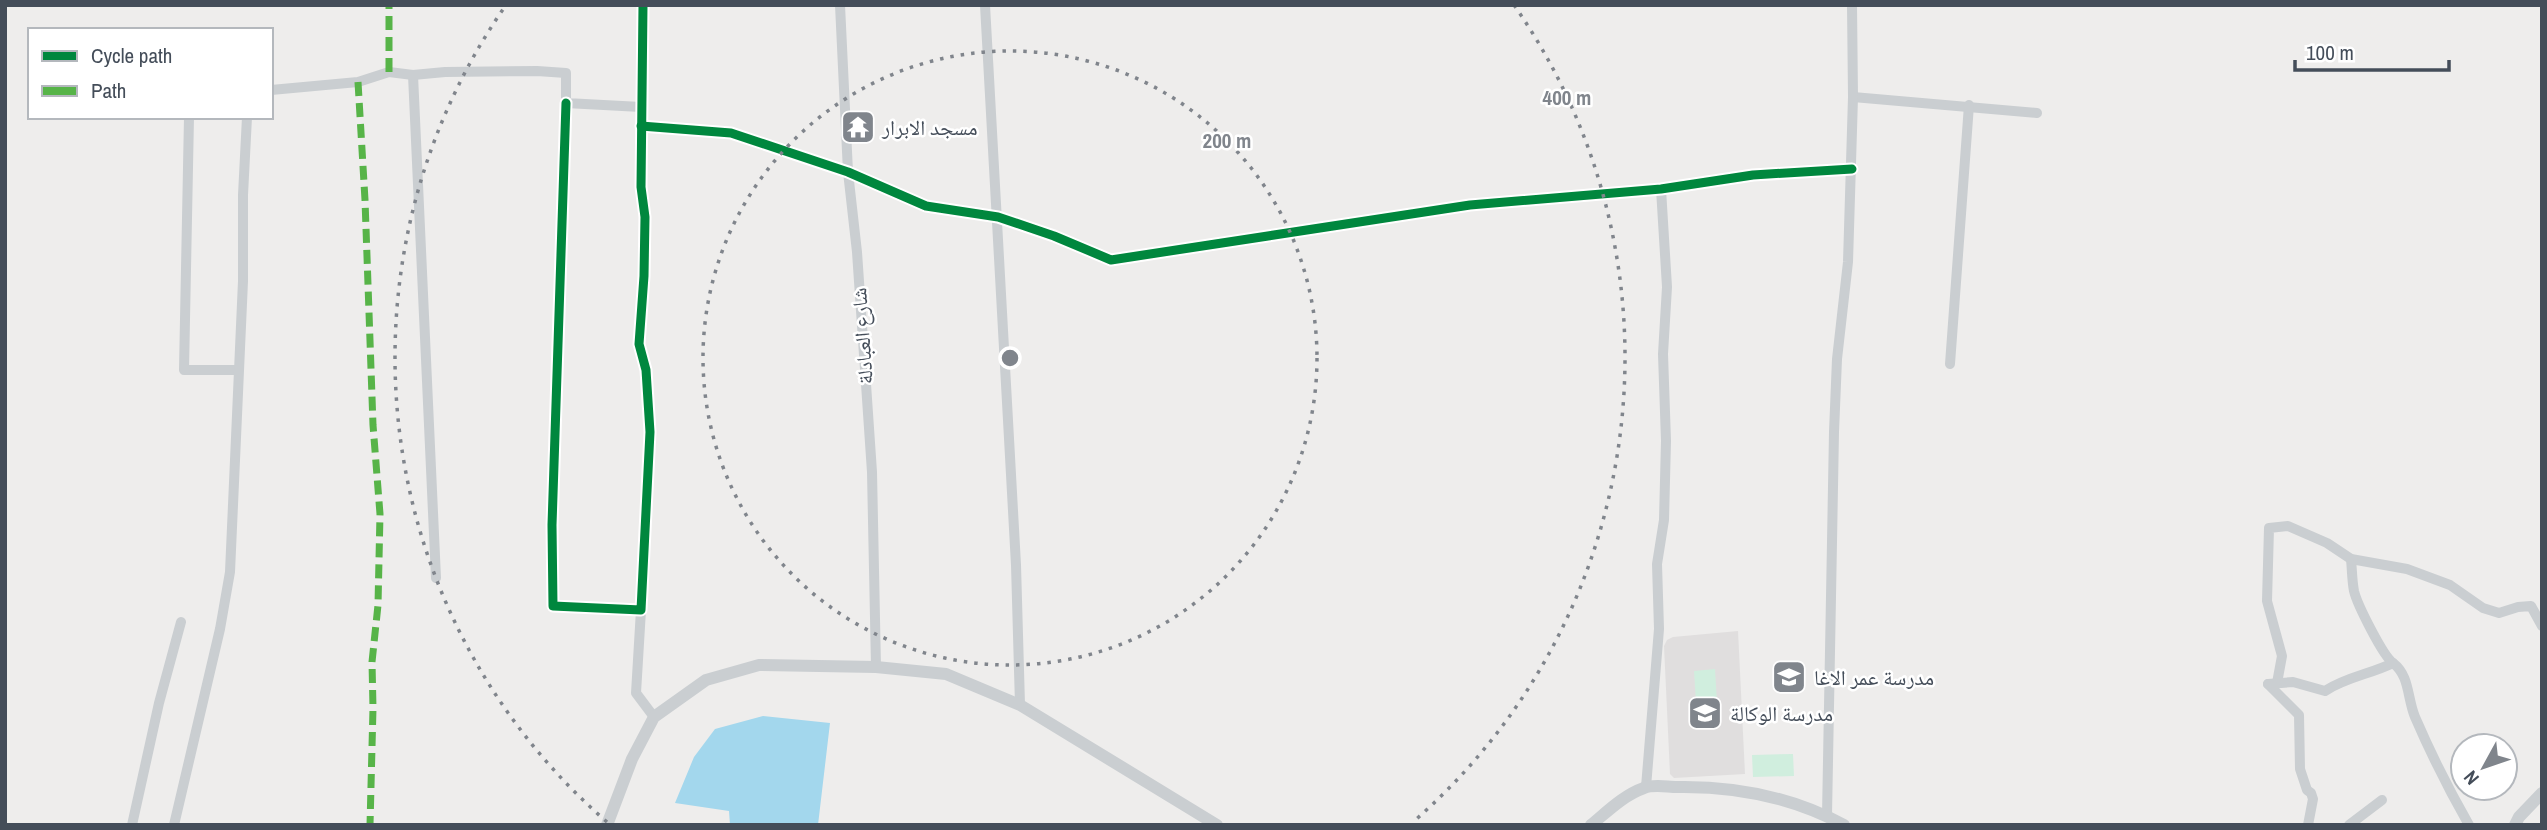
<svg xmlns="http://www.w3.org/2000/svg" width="2547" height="830" viewBox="0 0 2547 830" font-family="'Archivo Narrow','Noto Naskh Arabic',sans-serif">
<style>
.education{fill:#e0dede}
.green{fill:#d0eede}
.water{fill:#a3d7ed}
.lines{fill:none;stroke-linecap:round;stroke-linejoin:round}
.minor{stroke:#caced1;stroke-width:10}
.tertiary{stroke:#caced1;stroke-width:12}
.quiet{stroke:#57b448;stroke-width:7;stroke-dasharray:14 7;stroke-linecap:butt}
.cycleway-casing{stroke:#fff;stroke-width:13}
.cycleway{stroke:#00873e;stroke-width:9}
.ring{fill:none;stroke:#80858c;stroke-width:3.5;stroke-dasharray:3.5 7}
.labels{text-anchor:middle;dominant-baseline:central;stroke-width:5;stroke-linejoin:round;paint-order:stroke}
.poi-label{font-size:21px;fill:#444d59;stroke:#fff;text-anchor:start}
.street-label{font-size:21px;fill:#444d59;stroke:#fff}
.centre{fill:#80858c;stroke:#fff;stroke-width:3.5}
.ring-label{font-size:21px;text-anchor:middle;font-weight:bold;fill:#80858c;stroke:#fff;stroke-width:5;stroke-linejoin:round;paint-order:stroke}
</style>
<rect width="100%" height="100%" fill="#eeedec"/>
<!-- education -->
<polygon class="education" points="1738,631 1745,774 1674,778 1670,774 1664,646 1667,640 1673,637"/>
<!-- green -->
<g class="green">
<polygon points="1715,669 1717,702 1696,703 1694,671"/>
<polygon points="1793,754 1794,776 1753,777 1752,755"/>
</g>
<!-- water -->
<polygon class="water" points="763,716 830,723 818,825 730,825 729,811 675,803 694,757 715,729"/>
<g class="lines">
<!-- minor -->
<g class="minor">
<polyline points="840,5 848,172 857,252 872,472 876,667"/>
<polyline points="985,5 1016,565 1020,705"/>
<polyline points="413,75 436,578"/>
<polyline points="271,90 358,82 389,72 413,75 445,72 537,71 566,73 566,103 641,107"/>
<polyline points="1853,97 2037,113"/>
<polyline points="566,103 552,525 553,606 641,610 650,432 646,370 639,344 644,276 645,217 641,187 643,5"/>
<polyline points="189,117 184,370 238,370"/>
<polyline points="641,126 731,133 848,172 926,206 998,217 1054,236 1111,260 1470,205 1661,189 1753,175 1852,169"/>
<polyline points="1950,364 1969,105"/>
<path d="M2351,559C2352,569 2352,581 2354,591C2357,604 2383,656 2393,663"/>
<polyline points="641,610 636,693 654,717"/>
<polyline points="2277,683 2282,656 2267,601 2269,528 2288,526 2327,543 2351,559 2407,569 2450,585 2483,608 2499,613 2518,607 2531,606 2542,626"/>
<path d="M2268,684L2293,682L2325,691C2346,677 2371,674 2393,663C2410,676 2407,698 2415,717C2431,754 2449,790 2469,825"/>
<polyline points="2268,684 2299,715 2300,769 2307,790 2311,793 2313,799 2308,825"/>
<polyline points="1646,787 1659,629 1657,564 1664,520 1666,441 1663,354 1667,287 1661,189"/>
<polyline points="1827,816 1834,432 1837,359 1848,262 1853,97 1852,5"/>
<polyline points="132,825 159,703 181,622"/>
<polyline points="174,825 220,629 230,572 243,281 243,195 247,117"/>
<polyline points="2349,825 2382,800"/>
</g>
<!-- tertiary -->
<g class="tertiary">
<polyline points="607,825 632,759 654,717 706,680 759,665 876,667 946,674 1020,705 1217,825"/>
<path d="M1591,825C1608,811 1624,795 1644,788C1653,784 1667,787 1677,787C1735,786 1792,797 1844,825"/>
<polyline points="2515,825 2519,817 2542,793"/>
</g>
<!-- quiet -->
<g class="quiet">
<polyline points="389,72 389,5"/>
<polyline points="358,82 365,200 373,425 380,514 378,605 372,662 373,708 370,825"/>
</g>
<!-- cycleway casing -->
<g class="cycleway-casing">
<g id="cycleway">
<polyline points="566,103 552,525 553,606 641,610 650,432 646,370 639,344 644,276 645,217 641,187 643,5"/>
<polyline points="641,126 731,133 848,172 926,206 998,217 1054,236 1111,260 1470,205 1661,189 1753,175 1852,169"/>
</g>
</g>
<!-- cycleway -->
<use href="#cycleway" class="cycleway"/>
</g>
<!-- distance rings -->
<g class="ring">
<circle cx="1010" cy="358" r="307"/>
<path d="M607 822A615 615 0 0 1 506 5M1514 5A615 615 0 0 1 1413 822"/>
</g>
<!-- icons -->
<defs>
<g id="temple-square" transform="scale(1.75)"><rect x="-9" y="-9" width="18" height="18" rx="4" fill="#80858c" stroke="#fff"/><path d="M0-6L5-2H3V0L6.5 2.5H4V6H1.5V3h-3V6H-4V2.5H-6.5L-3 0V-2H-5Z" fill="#fff"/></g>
<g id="school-square" transform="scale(1.75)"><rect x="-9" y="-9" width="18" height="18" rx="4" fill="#80858c" stroke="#fff"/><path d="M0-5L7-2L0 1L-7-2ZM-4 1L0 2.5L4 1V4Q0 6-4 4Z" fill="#fff"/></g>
</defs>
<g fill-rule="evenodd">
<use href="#temple-square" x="858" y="127"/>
<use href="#school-square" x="1789" y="677"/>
<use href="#school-square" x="1705" y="713"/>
</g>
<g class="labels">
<!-- poi labels -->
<g class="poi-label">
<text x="882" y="127">مسجد الابرار</text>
<text x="1814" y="677">مدرسة عمر الاغا</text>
<text x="1730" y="713">مدرسة الوكالة</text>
</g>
<!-- street labels -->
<g class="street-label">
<text transform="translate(862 336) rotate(-94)">شارع العبادلة</text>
</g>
</g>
<circle cx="1010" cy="358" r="10" class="centre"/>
<g class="ring-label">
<text x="1567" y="105">400 m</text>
<text x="1227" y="148">200 m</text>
</g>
<!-- border -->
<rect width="2547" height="830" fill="none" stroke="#444d59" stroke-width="14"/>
<!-- legend -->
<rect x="28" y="28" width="245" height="91" fill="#ffffff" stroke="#b4b8bd" stroke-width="2"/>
<rect x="42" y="51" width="35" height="10" fill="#00873e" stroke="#b4b8bd" stroke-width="2"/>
<text x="91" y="63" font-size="21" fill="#444d59">Cycle path</text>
<rect x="42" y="86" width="35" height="10" fill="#57b448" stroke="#b4b8bd" stroke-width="2"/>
<text x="91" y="98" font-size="21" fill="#444d59">Path</text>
<!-- north arrow -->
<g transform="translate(2484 767) rotate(230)"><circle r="33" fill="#ffffff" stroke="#b4b8bd" stroke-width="2"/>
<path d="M0-5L12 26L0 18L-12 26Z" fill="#80858c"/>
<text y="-10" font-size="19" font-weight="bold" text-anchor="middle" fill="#444d59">N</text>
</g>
<!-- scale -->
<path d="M2295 60v10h154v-10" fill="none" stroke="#444d59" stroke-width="3.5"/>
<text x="2306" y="60" font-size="21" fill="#444d59" stroke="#ffffff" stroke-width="5" paint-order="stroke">100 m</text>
</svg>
